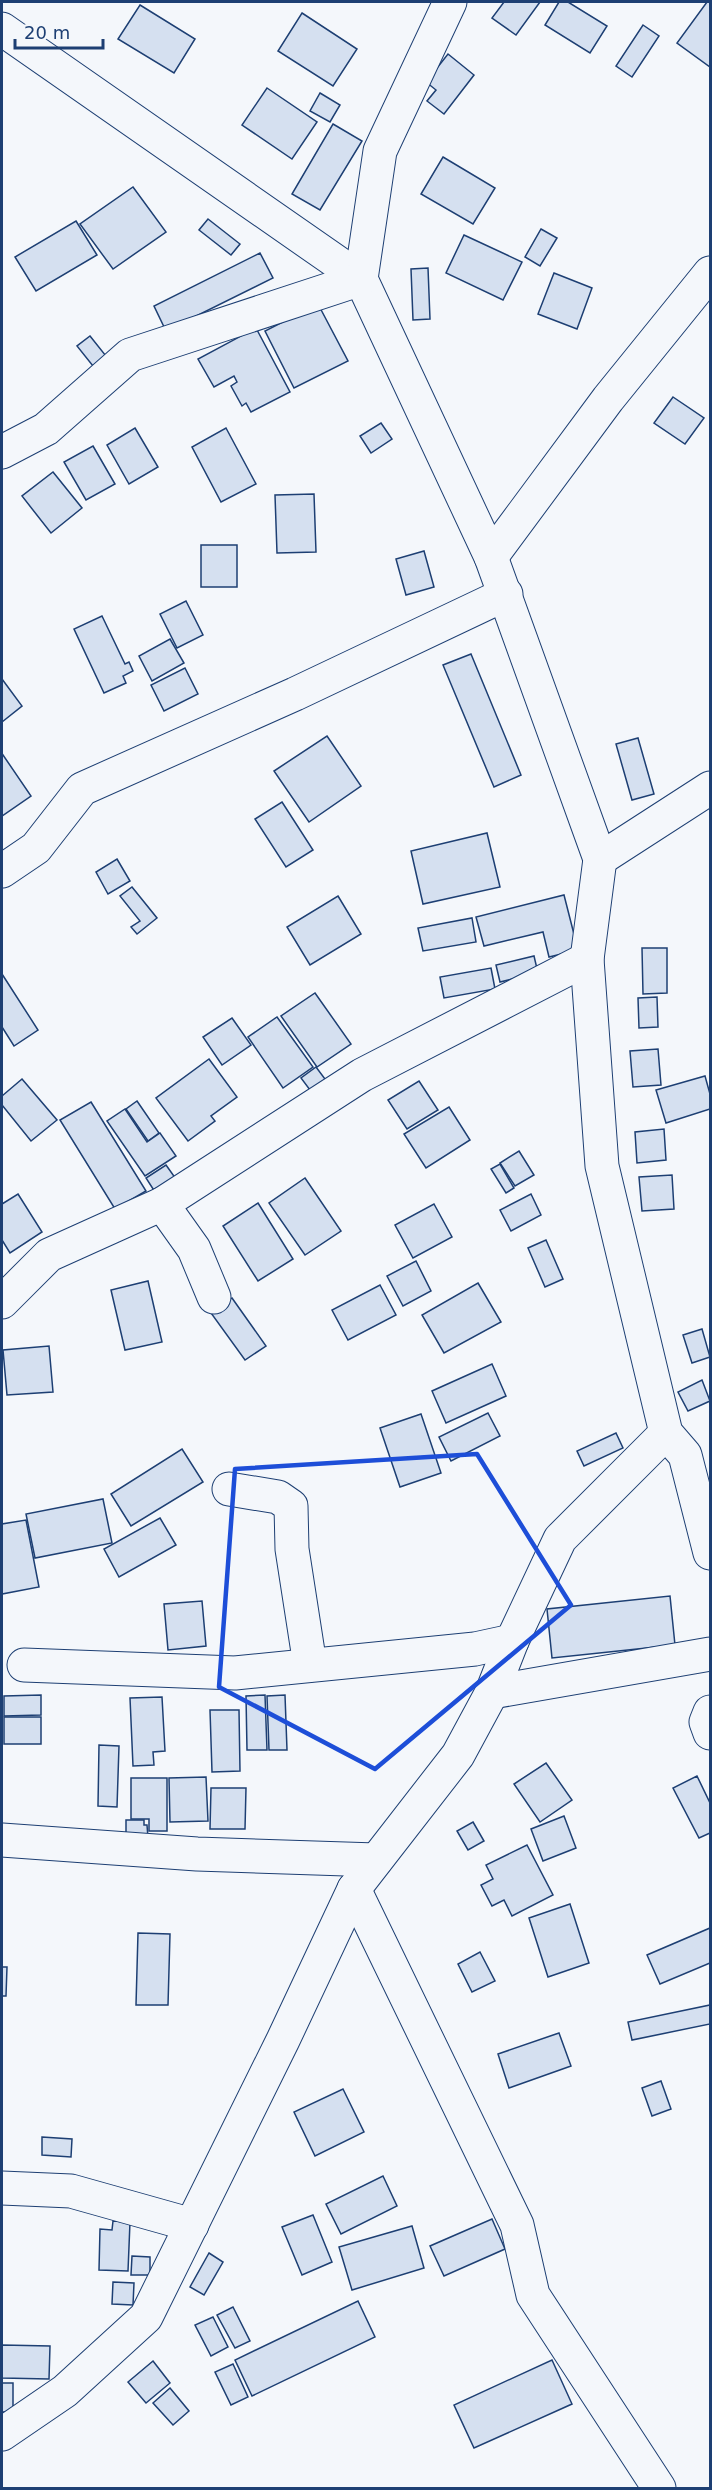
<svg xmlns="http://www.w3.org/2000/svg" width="712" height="2490" viewBox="0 0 712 2490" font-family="'DejaVu Sans',sans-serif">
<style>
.building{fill:#d5e0f0;stroke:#1d3f73;stroke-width:1.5}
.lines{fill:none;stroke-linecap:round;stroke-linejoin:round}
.minor-casing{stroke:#1d3f73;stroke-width:35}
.minor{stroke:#f4f7fb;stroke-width:33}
.marked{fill:none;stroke:#1d4ed8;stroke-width:4.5;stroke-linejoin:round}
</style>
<rect width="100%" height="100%" fill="#f4f7fb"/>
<!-- building -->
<g class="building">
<polygon points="504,2 540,2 516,35 492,18"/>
<polygon points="559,2 568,2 607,26 590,53 545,25"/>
<polygon points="707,2 710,2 710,67 677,43"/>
<polygon points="140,5 195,39 174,73 118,39"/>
<polygon points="302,13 357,49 333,86 278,51"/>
<polygon points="643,25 659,36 632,77 616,66"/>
<polygon points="448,54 474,75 444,114 427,101 436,90 426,82"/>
<polygon points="267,88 317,122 292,159 242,125"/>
<polygon points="320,93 340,105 330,122 310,111"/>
<polygon points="333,124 362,141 320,210 292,194"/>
<polygon points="443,157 495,188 473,224 421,194"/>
<polygon points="133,187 166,232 113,269 80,224"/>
<polygon points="208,219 240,244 231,255 199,230"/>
<polygon points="76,221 97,255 36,291 15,257"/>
<polygon points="541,229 557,238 540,266 525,257"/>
<polygon points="464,235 522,262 503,300 446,273"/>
<polygon points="260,253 273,278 166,331 154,306"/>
<polygon points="428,268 430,319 413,320 411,269"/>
<polygon points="554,273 592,288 577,329 538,314"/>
<polygon points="318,304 348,361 294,388 265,331"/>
<polygon points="256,328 290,392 251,412 246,403 242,406 231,386 237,382 234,376 214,387 198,359"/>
<polygon points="90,336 106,356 93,366 77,346"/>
<polygon points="673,397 704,418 685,444 654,423"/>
<polygon points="381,423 392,439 371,453 360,436"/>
<polygon points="135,428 158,467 129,484 107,445"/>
<polygon points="226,428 256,484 221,502 192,447"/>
<polygon points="93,446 115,484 86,500 64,462"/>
<polygon points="53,472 82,508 51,533 22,496"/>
<polygon points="314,494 316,552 277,553 275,495"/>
<rect x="201" y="545" width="36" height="42"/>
<polygon points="424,551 434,587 406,595 396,559"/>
<polygon points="186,601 203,635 177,648 160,614"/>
<polygon points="102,616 125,664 129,662 133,671 123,676 126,683 104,693 74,629"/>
<polygon points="170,639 184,663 152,681 139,656"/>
<polygon points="471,654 521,775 494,787 443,665"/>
<polygon points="185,668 198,694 164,711 151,685"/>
<polygon points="2,679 22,706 2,722"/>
<polygon points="327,736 361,786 309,822 274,771"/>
<polygon points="638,738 654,794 632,800 616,744"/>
<polygon points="3,755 31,796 2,816 2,756"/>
<polygon points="282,802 313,850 286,867 255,819"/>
<polygon points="487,833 500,887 423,904 411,851"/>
<polygon points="117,859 130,881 108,894 96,872"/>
<polygon points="132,887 157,918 137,934 131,927 140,921 120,896"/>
<polygon points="564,895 578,950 549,957 543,932 484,946 476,917"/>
<polygon points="338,896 361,934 310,965 287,927"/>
<polygon points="472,918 476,942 423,951 418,928"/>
<polygon points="642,948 667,948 667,993 643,994"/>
<polygon points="534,956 538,973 500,982 496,965"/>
<polygon points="491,968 495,989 444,998 440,977"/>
<polygon points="2,974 38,1030 14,1046 2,1027"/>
<polygon points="315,993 351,1044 317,1067 281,1016"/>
<polygon points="657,997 658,1027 639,1028 638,998"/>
<polygon points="277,1017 313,1067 283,1088 248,1037"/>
<polygon points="232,1018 251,1045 222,1065 203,1037"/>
<polygon points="658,1049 661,1085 633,1087 630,1051"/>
<polygon points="209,1059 237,1097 211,1116 215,1121 188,1141 156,1098"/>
<polygon points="316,1067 328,1083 313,1094 301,1078"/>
<polygon points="705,1076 710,1094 710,1109 666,1123 656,1090"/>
<polygon points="22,1079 57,1120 31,1141 2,1105 2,1096"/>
<polygon points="419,1081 438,1110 407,1129 388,1100"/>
<polygon points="137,1101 159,1133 148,1141 126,1109"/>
<polygon points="91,1102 146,1191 115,1209 60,1120"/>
<polygon points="449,1107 470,1140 426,1168 404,1134"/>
<polygon points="125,1109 147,1142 160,1133 176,1156 145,1176 107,1121"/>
<polygon points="664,1129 666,1160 637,1163 635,1132"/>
<polygon points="519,1151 534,1175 515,1186 500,1163"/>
<polygon points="500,1164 514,1188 506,1193 491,1169"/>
<polygon points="166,1165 176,1179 155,1192 146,1178"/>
<polygon points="672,1175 674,1209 642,1211 639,1177"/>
<polygon points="305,1178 341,1231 305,1255 269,1203"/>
<polygon points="18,1194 42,1232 10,1253 2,1240 2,1204"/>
<polygon points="531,1194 541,1215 511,1231 500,1210"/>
<polygon points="258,1203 293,1259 258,1281 223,1226"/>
<polygon points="434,1204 452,1237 413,1258 395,1225"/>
<polygon points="546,1240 563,1279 545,1287 528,1248"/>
<polygon points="416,1261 431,1291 403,1306 387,1276"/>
<polygon points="148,1281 162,1342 125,1350 111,1290"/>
<polygon points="478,1283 501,1322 444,1353 422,1315"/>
<polygon points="380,1285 396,1315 348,1340 332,1310"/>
<polygon points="232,1298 266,1346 245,1360 211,1313"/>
<polygon points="702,1329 710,1357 692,1363 683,1335"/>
<polygon points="49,1346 53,1392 7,1395 3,1350"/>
<polygon points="492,1364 506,1396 446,1423 432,1391"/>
<polygon points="702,1380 710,1401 688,1411 678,1392"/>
<polygon points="488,1413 500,1436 451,1461 439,1437"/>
<polygon points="421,1414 441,1473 400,1487 380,1428"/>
<polygon points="616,1433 623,1448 584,1466 577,1451"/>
<polygon points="182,1449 203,1482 131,1526 111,1494"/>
<polygon points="103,1499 112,1543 35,1558 26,1514"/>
<polygon points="160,1518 176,1545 119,1577 104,1549"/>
<polygon points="26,1520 39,1587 2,1594 2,1524"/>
<polygon points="670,1596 675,1645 552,1658 547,1609"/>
<polygon points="202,1601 206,1646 168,1650 164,1604"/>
<polygon points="41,1695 41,1715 4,1716 4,1696"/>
<polygon points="265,1695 267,1750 247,1750 246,1696"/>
<polygon points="285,1695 287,1750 269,1750 267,1696"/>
<polygon points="162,1697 165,1751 153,1752 154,1765 133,1766 130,1698"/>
<polygon points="210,1710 239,1710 240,1771 212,1772"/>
<rect x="4" y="1717" width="37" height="27"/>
<polygon points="99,1745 119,1746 117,1807 98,1806"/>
<polygon points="546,1763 572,1800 540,1822 514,1784"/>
<polygon points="697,1776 710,1803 710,1833 699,1838 673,1788"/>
<polygon points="206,1777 208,1821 170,1822 169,1778"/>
<polygon points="131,1778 167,1778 167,1831 149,1831 149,1819 131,1819"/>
<polygon points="211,1788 246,1788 245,1829 210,1829"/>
<polygon points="564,1816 576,1848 543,1861 531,1829"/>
<polygon points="126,1820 144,1820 144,1825 147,1825 148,1838 126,1839"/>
<polygon points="473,1822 484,1841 468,1850 457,1831"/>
<polygon points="527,1845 553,1895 512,1916 504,1900 492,1906 481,1885 493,1879 486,1865"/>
<polygon points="570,1904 589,1963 548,1977 529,1918"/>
<polygon points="710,1928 710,1963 660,1984 647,1955"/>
<polygon points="138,1933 170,1934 168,2005 136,2005"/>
<polygon points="480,1952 495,1981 472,1992 458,1964"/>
<polygon points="2,1967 7,1967 6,1996 2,1996"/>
<polygon points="710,2005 710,2024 632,2040 628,2022"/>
<polygon points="559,2033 571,2066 509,2088 498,2054"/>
<polygon points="661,2081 671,2109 652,2116 642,2088"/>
<polygon points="343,2089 364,2132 315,2156 294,2112"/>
<polygon points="42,2137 72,2139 71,2157 42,2155"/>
<polygon points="383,2176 397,2206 341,2234 326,2204"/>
<polygon points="313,2215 332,2262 302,2275 282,2227"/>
<polygon points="492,2219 505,2249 444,2276 430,2246"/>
<polygon points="113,2221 130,2222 128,2271 99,2270 100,2229 112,2230"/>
<polygon points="412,2226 424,2268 352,2290 339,2247"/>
<polygon points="209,2253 223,2262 204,2295 190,2287"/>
<polygon points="132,2256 150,2257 150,2275 131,2275"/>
<polygon points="113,2282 134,2283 133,2305 112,2304"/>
<polygon points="358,2301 375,2337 252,2396 235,2360"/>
<polygon points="233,2307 250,2341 235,2348 217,2315"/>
<polygon points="213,2317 228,2347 211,2356 195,2325"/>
<polygon points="2,2345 50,2346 49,2379 2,2378"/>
<polygon points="552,2360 572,2404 474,2448 454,2405"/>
<polygon points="153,2361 170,2383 146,2403 128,2382"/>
<polygon points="233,2364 248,2397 231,2405 215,2372"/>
<rect x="2" y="2383" width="11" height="29"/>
<polygon points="170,2388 189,2411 173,2425 153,2403"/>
</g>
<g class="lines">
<!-- minor casing -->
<g class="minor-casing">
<g id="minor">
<polyline points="450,2 380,151 361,279 491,557 600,859 587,959 602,1166 666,1433 685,1455 710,1553"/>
<polyline points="2,29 361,279"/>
<polyline points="2,452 46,429 130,355 361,279"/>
<polyline points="491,557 608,399 710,273"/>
<polyline points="600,859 710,788"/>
<polyline points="2,871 36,848 82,789 295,694 506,594"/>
<polyline points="162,1204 362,1075 587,959"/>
<polyline points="2,1302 49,1255 162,1204 194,1249 214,1297"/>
<polyline points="229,1489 278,1497 291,1506 292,1549 310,1665"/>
<polyline points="24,1665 235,1673 475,1649 512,1641"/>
<polyline points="492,1692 710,1654"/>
<polyline points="710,1712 706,1722 710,1733"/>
<polyline points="2,1840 197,1854 376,1860"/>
<polyline points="354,1889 517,2225 533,2295 659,2488"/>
<polyline points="2,2188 71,2191 192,2225"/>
<polyline points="2,2434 65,2391 146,2317 283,2040 354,1889 458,1755 492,1692 512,1641 560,1539 666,1433"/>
</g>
</g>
<!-- minor -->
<use href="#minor" class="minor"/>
</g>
<!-- marked area -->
<path class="marked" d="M477,1454L571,1605L375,1769L219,1687L235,1469Z"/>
<!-- border -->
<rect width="712" height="2490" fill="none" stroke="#1d3f73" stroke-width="6"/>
<!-- scale -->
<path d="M15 39v9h88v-9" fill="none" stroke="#1d3f73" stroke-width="3"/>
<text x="24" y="39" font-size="18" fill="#1d3f73" stroke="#f4f7fb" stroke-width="4.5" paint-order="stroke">20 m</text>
</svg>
